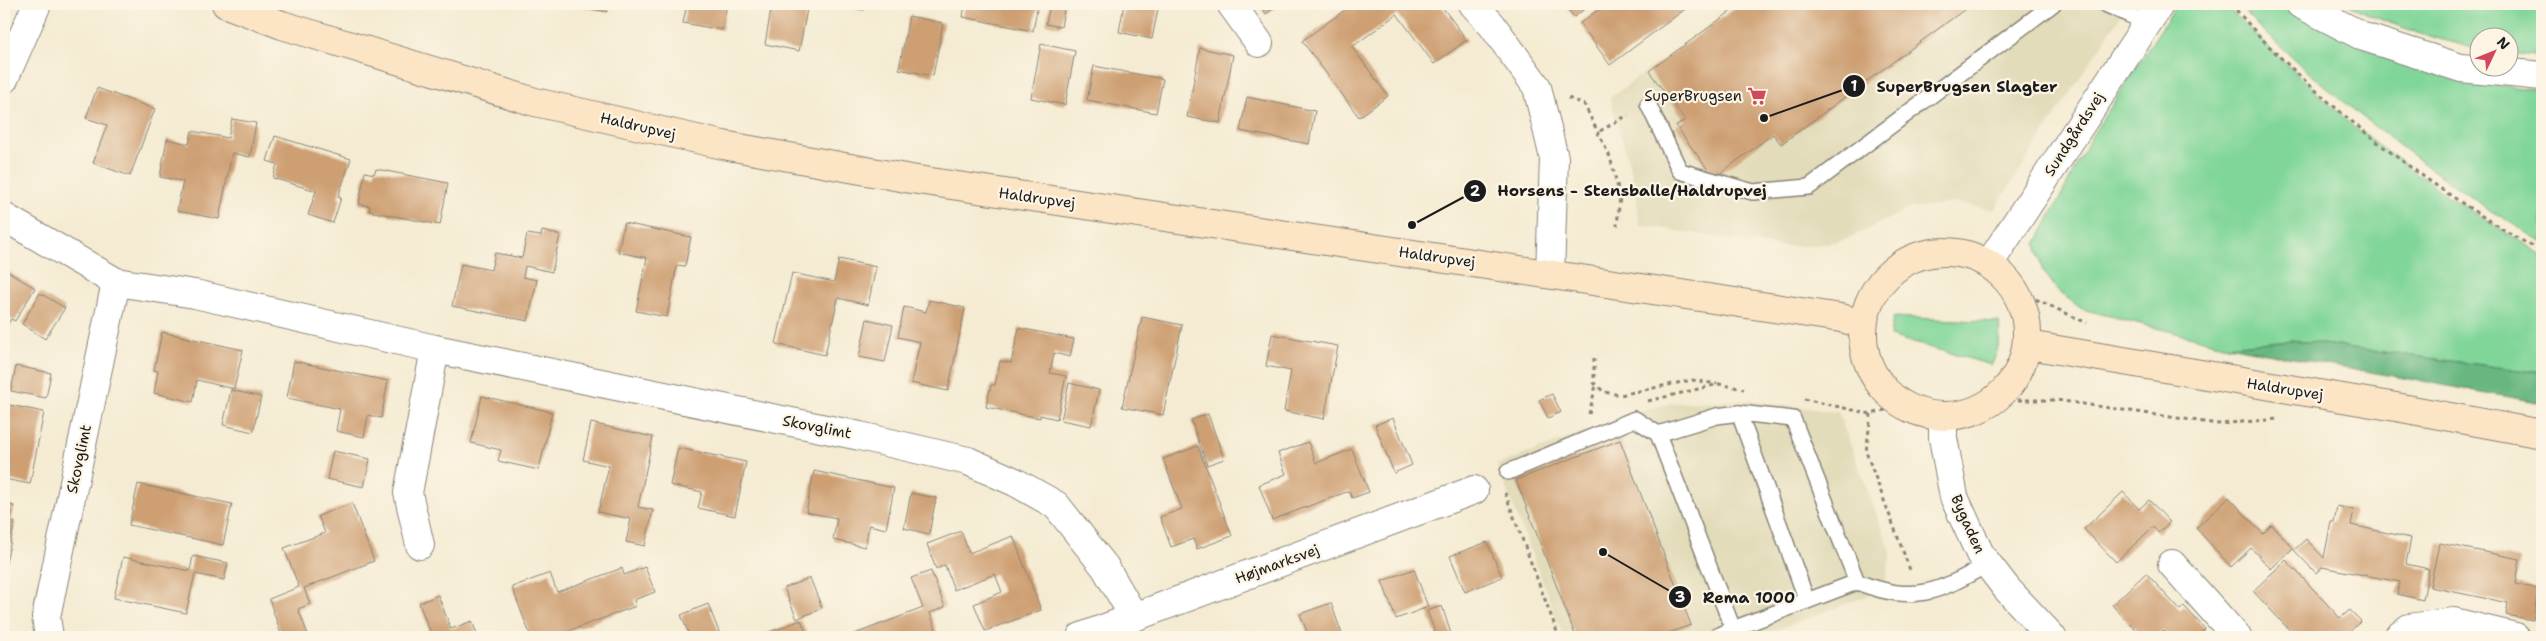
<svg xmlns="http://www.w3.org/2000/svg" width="2546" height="641" viewBox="0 0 2546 641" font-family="'Shantell Sans',sans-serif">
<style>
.built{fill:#e2dcba}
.green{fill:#80d699;stroke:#4e795a}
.forest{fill:#68b781;stroke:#426a4e}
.building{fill:#cd9f72}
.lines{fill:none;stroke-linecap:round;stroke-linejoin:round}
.service-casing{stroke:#888477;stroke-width:18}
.minor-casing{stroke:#888477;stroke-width:30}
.tertiary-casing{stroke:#888477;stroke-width:30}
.secondary-casing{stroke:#888477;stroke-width:30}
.path{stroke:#888477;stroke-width:3;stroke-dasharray:4 4;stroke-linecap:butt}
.service{stroke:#fff;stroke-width:15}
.minor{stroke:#fff;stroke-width:28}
.tertiary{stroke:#fff;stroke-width:28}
.secondary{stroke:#fce5c4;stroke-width:28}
.labels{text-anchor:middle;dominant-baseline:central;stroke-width:4.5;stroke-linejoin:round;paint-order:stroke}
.poi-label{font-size:15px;fill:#1c1c1c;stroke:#fcf5e5;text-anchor:end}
.street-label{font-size:15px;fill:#1c1c1c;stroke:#fcf5e5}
.leader{fill:none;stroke:#1c1c1c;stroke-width:2}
.callout-dot{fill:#1c1c1c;stroke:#fcf5e5;stroke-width:2}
.mark-label{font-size:15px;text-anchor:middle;font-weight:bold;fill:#fff}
.callout-label{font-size:16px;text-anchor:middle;font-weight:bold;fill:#1c1c1c;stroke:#fcf5e5;stroke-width:4.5;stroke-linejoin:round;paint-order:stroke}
</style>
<rect width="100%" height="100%" fill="#fcf5e5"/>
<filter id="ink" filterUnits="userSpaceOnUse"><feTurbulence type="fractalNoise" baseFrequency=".02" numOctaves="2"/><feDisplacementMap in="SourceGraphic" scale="10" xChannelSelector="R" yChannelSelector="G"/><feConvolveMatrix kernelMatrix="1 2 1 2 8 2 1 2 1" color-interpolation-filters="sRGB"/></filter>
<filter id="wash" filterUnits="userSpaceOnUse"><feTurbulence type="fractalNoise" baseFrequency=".0096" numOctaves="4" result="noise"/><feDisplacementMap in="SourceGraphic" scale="20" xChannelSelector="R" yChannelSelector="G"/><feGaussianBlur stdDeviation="1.12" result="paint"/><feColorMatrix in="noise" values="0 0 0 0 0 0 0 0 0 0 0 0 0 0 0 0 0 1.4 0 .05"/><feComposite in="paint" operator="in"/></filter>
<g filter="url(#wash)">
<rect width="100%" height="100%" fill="#f4ebd2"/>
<!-- built -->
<g class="built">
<polygon points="1738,4 2128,4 1994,210 1955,203 1910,208 1845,240 1811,246 1774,246 1640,225 1635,185 1610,98"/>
<polygon points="1745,400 1838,412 1891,552 1884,589 1759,637 1564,637 1497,465 1631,414 1672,403"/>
</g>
<!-- green -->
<g class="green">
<polygon points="2177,4 2223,4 2355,128 2451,198 2542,255 2542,373 2292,340 2227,346 2082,309 2058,291 2042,269 2036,244 2093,134"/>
<path d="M2238,4H2283L2307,20L2394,61L2480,83L2542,90V242C2470,199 2403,151 2338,97C2303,68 2269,38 2238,4Z"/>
<path d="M2347,4H2542V57L2509,53L2508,38H2478V49C2433,38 2388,25 2347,4Z"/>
<path d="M1893,317L1999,322C2001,338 1999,351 1991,365L1890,336Z"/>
</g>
<!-- forest -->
<polygon class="forest" points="2292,340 2542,373 2542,403 2227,346"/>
<g id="blocks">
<!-- building -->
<g class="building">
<polygon points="569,4 608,4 607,12"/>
<polygon points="687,4 727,4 722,30 683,23"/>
<polygon points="772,4 808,4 799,51 765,44"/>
<polygon points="843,4 865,4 864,10 843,6"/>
<polygon points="965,4 1038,4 1033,31 963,17"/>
<polygon points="1050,4 1065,4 1061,27 1046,24"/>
<polygon points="1124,4 1159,4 1152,39 1119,32"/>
<polygon points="1258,4 1280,4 1266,14"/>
<polygon points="1353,4 1440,4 1467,40 1434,64 1397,14 1352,47 1388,96 1359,117 1302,41"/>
<polygon points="1564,4 1584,4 1587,7 1574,17"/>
<polygon points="1606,4 1692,4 1610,65 1580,23"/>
<polygon points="1741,4 1972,4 1781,144 1773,134 1714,178 1676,126 1685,120 1649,71"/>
<polygon points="909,16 943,23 933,76 899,69"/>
<polygon points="1041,44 1075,51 1065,105 1031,98"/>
<polygon points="1200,48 1233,55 1220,123 1187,117"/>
<polygon points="1094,66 1163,79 1156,113 1087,100"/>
<polygon points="97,88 155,109 130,176 93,163 107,125 86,118"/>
<polygon points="1247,97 1315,111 1309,144 1240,131"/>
<polygon points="232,119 256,123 250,157 232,153 219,219 177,211 183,181 160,177 167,139 189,144 192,131 228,138"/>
<polygon points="275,136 351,159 338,197 341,198 333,223 308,215 316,191 273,178 277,164 267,161"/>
<polygon points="376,169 448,183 440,225 369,211 370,206 359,204 365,172 374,174"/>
<polygon points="624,223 691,237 685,266 677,265 667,317 636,311 647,258 618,252"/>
<polygon points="542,231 560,235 552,272 525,266 523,277 537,280 528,321 452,306 461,264 491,270 495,253 522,258 527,234 541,236"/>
<polygon points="839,259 876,267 868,305 838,298 825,355 776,344 792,273 834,282"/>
<polygon points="4,269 35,288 15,321 11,319 4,331"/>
<polygon points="40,293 65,308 45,339 22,324"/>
<polygon points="929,300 965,308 948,391 911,383 920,342 898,337 904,307 926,312"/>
<polygon points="1142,317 1182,325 1163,415 1122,407"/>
<polygon points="867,319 893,325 885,362 859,357"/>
<polygon points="1019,328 1074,339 1070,357 1054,353 1050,373 1066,376 1057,419 1040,415 1040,418 986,407 991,385 995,385 1000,361 1011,363"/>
<polygon points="162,332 243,350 234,389 197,380 193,402 154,393 158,371 154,370"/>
<polygon points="1272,334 1338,346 1324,419 1284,411 1291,371 1266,366"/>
<polygon points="294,361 388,381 381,418 368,415 364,437 336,431 340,409 287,398"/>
<polygon points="16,366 51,373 46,398 11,391"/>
<polygon points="1069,383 1099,390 1091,426 1061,420"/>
<polygon points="231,390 261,397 253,432 223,425"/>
<polygon points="1552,394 1561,412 1548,418 1539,400"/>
<polygon points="482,396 552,412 539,470 498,461 501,450 471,443"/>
<polygon points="4,404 44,412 30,484 4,479"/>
<polygon points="1208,414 1224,459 1207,465 1191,420"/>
<polygon points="1393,418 1412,465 1394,473 1375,425"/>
<polygon points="591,423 653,437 638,507 653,510 645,546 626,542 631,519 598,512 609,466 583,460"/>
<polygon points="1620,440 1691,625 1657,637 1576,637 1516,480"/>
<polygon points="1308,442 1316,463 1352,449 1369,492 1352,498 1349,491 1272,520 1259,485 1286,474 1278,453"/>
<polygon points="1198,446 1232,536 1197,549 1193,539 1171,547 1160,517 1182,509 1163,459"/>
<polygon points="678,448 746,462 735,516 698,508 702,492 670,485"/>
<polygon points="333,451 370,459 364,487 327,479"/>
<polygon points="814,471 894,488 886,529 869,525 865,547 833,540 837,518 806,512"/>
<polygon points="138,484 232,504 223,545 129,525"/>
<polygon points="2123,492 2139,509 2149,500 2170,522 2158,533 2153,527 2116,562 2084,529"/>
<polygon points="911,493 936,498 929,534 904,528"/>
<polygon points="2229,497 2263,534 2272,525 2293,548 2271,569 2251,548 2231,567 2196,528"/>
<polygon points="352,503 374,561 304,588 310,604 298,609 309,637 272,637 281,634 269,599 299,587 284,548 325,533 318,516"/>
<polygon points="4,504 14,506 10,522 15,522 5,567"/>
<polygon points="2337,506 2354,510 2351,525 2411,538 2406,564 2429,569 2423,600 2397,594 2400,582 2322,567 2316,573 2294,550 2306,539 2324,558 2331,522 2334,522"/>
<polygon points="961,531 969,553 1013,536 1041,610 985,631 974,604 1002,592 995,574 954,590 945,565 936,569 927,544"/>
<polygon points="1487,542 1502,577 1465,592 1450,556"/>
<polygon points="2439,543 2520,559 2516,584 2538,589 2533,620 2506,615 2508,603 2430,587"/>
<polygon points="193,556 228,563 224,580 195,574 186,613 114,598 123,557 190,571"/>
<polygon points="2286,560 2340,618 2350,610 2361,621 2344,637 2336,637 2331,631 2324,637 2296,637 2253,591"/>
<polygon points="645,567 655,592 634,600 636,606 553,637 531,637 512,587 550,573 557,592 622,568 624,575"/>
<polygon points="1414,569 1428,607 1396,619 1382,581"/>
<polygon points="931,571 945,607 930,613 939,637 847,637 923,608 911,578"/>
<polygon points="2146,573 2180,610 2184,606 2205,629 2196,637 2170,637 2163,630 2156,637 2142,637 2112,605"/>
<polygon points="810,578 822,608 797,619 784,588"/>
<polygon points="438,595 451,629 472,621 478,637 432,637 419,603"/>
<polygon points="1331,603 1343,637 1309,637 1300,614"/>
<polygon points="4,604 9,605 5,625 4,625"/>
<polygon points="708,604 721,637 690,637 681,615"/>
<polygon points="1442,606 1452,637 1437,637 1427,611"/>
<polygon points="801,620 808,637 767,637 765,634"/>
</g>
</g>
</g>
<g filter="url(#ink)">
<use href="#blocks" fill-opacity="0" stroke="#888477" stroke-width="1"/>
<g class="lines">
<!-- service casing -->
<g class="service-casing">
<g id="service">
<polyline points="2105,4 2147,23"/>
<polyline points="1648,104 1680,171 1753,192 1809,187 2053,4"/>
<polyline points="1739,413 1807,601"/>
<polyline points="1508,472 1635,419 1658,434"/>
<path d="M1857,582L1793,419L1739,413L1717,416L1658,434L1733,629L1857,582C1915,604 1937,593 1988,564"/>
<polyline points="1715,637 1733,629"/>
</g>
</g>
<!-- minor casing -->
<g class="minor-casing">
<g id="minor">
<polyline points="1231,4 1259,43"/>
<polyline points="1473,4 1492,25 1537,87 1554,158 1550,274"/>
<polyline points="2300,4 2364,37 2461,68 2542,76"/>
<polyline points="4,79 37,4"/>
<polyline points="4,217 116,282 195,294 435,349 860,436 968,461 1015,482 1056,505 1105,567 1134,617"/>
<polyline points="420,545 408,493 435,349"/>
<polyline points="2172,564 2237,637"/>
<polyline points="49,637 46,617 116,282"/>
<polyline points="1081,637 1474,490"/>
<polyline points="2398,637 2409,628 2454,622 2516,637"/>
</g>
</g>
<!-- tertiary casing -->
<g class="tertiary-casing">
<g id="tertiary">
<polyline points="1989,264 2160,4"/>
<polyline points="1943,416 1943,438 1954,497 1980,554 2007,589 2052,637"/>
</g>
</g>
<!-- secondary casing -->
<g class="secondary-casing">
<g id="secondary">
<polyline points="226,4 282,25 535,102 723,145 911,179 1841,318 1863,324"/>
<circle cx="1945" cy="334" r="82"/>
<polyline points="2028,345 2396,407 2542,434"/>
</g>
</g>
<!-- path -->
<g class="path">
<path d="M2231,4C2246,21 2261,39 2277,54C2353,129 2449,200 2542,252"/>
<polyline points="1568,98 1584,104 1610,157 1620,196 1617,226"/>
<polyline points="1600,131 1628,115"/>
<polyline points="2014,289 2087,323"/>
<polyline points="1594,358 1594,383 1604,392 1620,395 1692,380 1717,384"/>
<polyline points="1804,399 1871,414 1903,405"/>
<polyline points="1994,400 2056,400 2218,424 2279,419"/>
<polyline points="1648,401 1719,384 1744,389"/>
<polyline points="1589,414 1596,385"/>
<polyline points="1871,414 1866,452 1910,570"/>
<polyline points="1505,493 1559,637"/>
</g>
<!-- service -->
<use href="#service" class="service"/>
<!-- minor -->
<use href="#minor" class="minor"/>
<!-- tertiary -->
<use href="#tertiary" class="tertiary"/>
<!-- secondary -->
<use href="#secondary" class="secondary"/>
</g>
</g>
<!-- icons -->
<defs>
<g id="supermarket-bare" transform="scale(1.5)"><path d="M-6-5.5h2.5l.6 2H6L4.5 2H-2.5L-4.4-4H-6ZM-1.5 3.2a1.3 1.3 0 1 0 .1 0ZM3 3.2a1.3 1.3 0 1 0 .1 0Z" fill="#d1495b" stroke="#fcf5e5" stroke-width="2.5" paint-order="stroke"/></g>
</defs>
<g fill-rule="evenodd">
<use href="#supermarket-bare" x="1757" y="96"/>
</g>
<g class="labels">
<!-- poi labels -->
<g class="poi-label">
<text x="1742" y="96">SuperBrugsen</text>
</g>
<!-- street labels -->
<g class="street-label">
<text transform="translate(638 126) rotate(13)">Haldrupvej</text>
<text transform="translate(2074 134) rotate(-57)">Sundgårdsvej</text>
<text transform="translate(1037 198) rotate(8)">Haldrupvej</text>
<text transform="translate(1437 257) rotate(8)">Haldrupvej</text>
<text transform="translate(2285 389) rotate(9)">Haldrupvej</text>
<text transform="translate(817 427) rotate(11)">Skovglimt</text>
<text transform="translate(79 459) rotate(-78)">Skovglimt</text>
<text transform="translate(1968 524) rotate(66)">Bygaden</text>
<text transform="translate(1277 564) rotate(-20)">Højmarksvej</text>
</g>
</g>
<!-- callouts -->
<path class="leader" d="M1764 118L1854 86M1412 225L1475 191M1603 552L1680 597"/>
<g class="callout-dot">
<circle cx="1764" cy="118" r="5"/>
<circle cx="1412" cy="225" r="5"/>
<circle cx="1603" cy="552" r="5"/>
<circle cx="1854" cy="86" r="12"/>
<circle cx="1475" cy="191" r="12"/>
<circle cx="1680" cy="597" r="12"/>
</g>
<g class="mark-label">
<text x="1854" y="91">1</text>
<text x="1475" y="196">2</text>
<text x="1680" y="602">3</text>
</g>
<g class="callout-label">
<text x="1967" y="92">SuperBrugsen Slagter</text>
<text x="1632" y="196">Horsens - Stensballe/Haldrupvej</text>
<text x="1749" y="603">Rema 1000</text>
</g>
<!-- margin -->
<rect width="2546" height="641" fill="none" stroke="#fcf5e5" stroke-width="20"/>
<!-- north arrow -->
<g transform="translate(2494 52) rotate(47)"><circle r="24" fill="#fcf5e5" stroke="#a29e95"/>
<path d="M0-4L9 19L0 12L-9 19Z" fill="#d1495b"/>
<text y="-8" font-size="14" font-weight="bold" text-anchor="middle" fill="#1c1c1c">N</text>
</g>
</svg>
